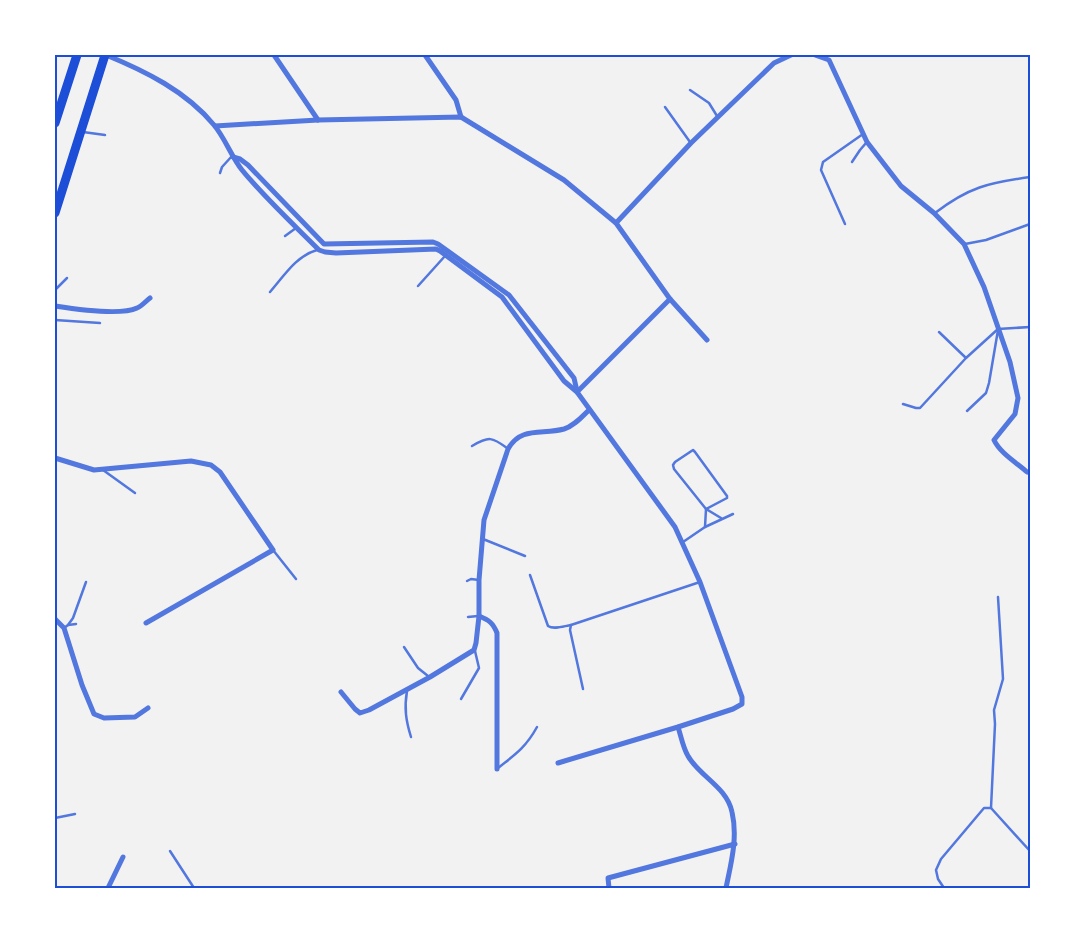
<svg xmlns="http://www.w3.org/2000/svg" width="1085" height="943" viewBox="0 0 1085 943" font-family="'Nunito Sans',sans-serif">
<style>
.lines{fill:none;stroke-linecap:round;stroke-linejoin:round}
.service{stroke:#5277de;stroke-width:2.5}
.minor{stroke:#5277de;stroke-width:5}
.primary{stroke:#1d4ed8;stroke-width:9}
.neatline{fill:none;stroke:#1d4ed8;stroke-width:2}
</style>
<rect width="100%" height="100%" fill="#f2f2f2"/>
<g class="lines">
<!-- service -->
<g class="service">
<polyline points="690,90 709,103 717,116"/>
<polyline points="665,107 690,142"/>
<polyline points="83,132 105,135"/>
<polyline points="852,162 860,150 866,143"/>
<polyline points="220,173 222,167 232,156"/>
<path d="M935,213C969,187 988,183 1030,177"/>
<polyline points="845,224 821,170 823,162 863,134"/>
<polyline points="285,236 296,228"/>
<polyline points="965,244 986,240 1030,224"/>
<polyline points="418,286 445,256"/>
<polyline points="55,290 67,278"/>
<path d="M270,292C284,276 296,256 317,250"/>
<polyline points="55,320 100,323"/>
<polyline points="939,332 966,358"/>
<polyline points="903,404 916,408 920,408 966,358 998,329 1030,327"/>
<polyline points="967,411 986,393 989,383 998,330"/>
<path d="M472,446C489,436 492,437 507,448"/>
<polyline points="103,470 135,493"/>
<polyline points="706,509 721,518"/>
<polyline points="705,527 706,509 674,469 673,465 675,462 693,450 695,452 727,496 727,498 706,509"/>
<polyline points="483,539 525,556"/>
<polyline points="683,542 705,527 733,514"/>
<polyline points="273,550 296,579"/>
<path d="M530,575L548,626C554,630 564,626 571,625"/>
<polyline points="467,581 471,579 479,580"/>
<polyline points="468,617 478,616"/>
<polyline points="68,625 73,618 86,582"/>
<polyline points="64,628 68,625 76,624"/>
<polyline points="404,647 418,668 428,676"/>
<polyline points="583,689 570,630 571,625 700,582"/>
<path d="M407,691C404,708 406,721 411,737"/>
<polyline points="461,699 479,668 475,651"/>
<path d="M498,768C516,754 526,747 537,727"/>
<polyline points="991,808 995,724 994,710 1003,679 998,597"/>
<polyline points="55,818 75,814"/>
<polyline points="170,851 194,888"/>
<polyline points="944,888 938,879 936,870 941,859 984,808 991,808 1030,851"/>
</g>
<!-- minor -->
<g class="minor">
<path d="M106,55C145,71 186,91 214,125C225,138 231,156 242,170C265,198 293,224 319,250L325,252L336,253L436,249L440,251L502,297L564,381L577,392L675,527L700,582L742,697V704L733,709L678,727L558,763"/>
<polyline points="274,55 318,120"/>
<polyline points="425,55 456,100 461,117"/>
<path d="M815,55L829,60L867,142L901,186L934,213L964,244L984,287L1010,362L1018,398L1015,414L994,440C1000,453 1017,463 1027,472"/>
<polyline points="215,126 318,120 461,117 564,180 616,223 670,299 707,340"/>
<polyline points="233,157 240,159 248,165 324,244 433,242 438,244 509,295 574,378 577,391"/>
<polyline points="616,223 691,143 774,63 791,55"/>
<path d="M55,306C74,309 120,316 137,308C142,306 146,301 150,298"/>
<polyline points="577,392 670,299"/>
<polyline points="55,458 94,470 191,461 211,465 220,472 273,550 146,623"/>
<path d="M479,616C489,620 493,623 497,633V769"/>
<polyline points="55,619 64,628 82,685 94,714 104,718 135,717 148,708"/>
<path d="M341,692L355,709L360,713L369,710L430,677L474,650L476,643L479,616V580L484,520L508,449C521,426 542,435 564,429C574,426 582,417 589,410"/>
<path d="M678,727C681,736 683,748 688,756C699,776 727,787 732,812C738,838 731,863 726,888"/>
<polyline points="108,888 123,857"/>
<polyline points="609,888 608,878 735,844"/>
</g>
<!-- primary -->
<g class="primary">
<polyline points="55,123 77,55"/>
<polyline points="55,213 105,55"/>
</g>
</g>
<!-- border -->
<rect width="1085" height="943" fill="none" stroke="#ffffff" stroke-width="112"/>
<rect x="56" y="56" width="973" height="831" class="neatline"/>
</svg>
